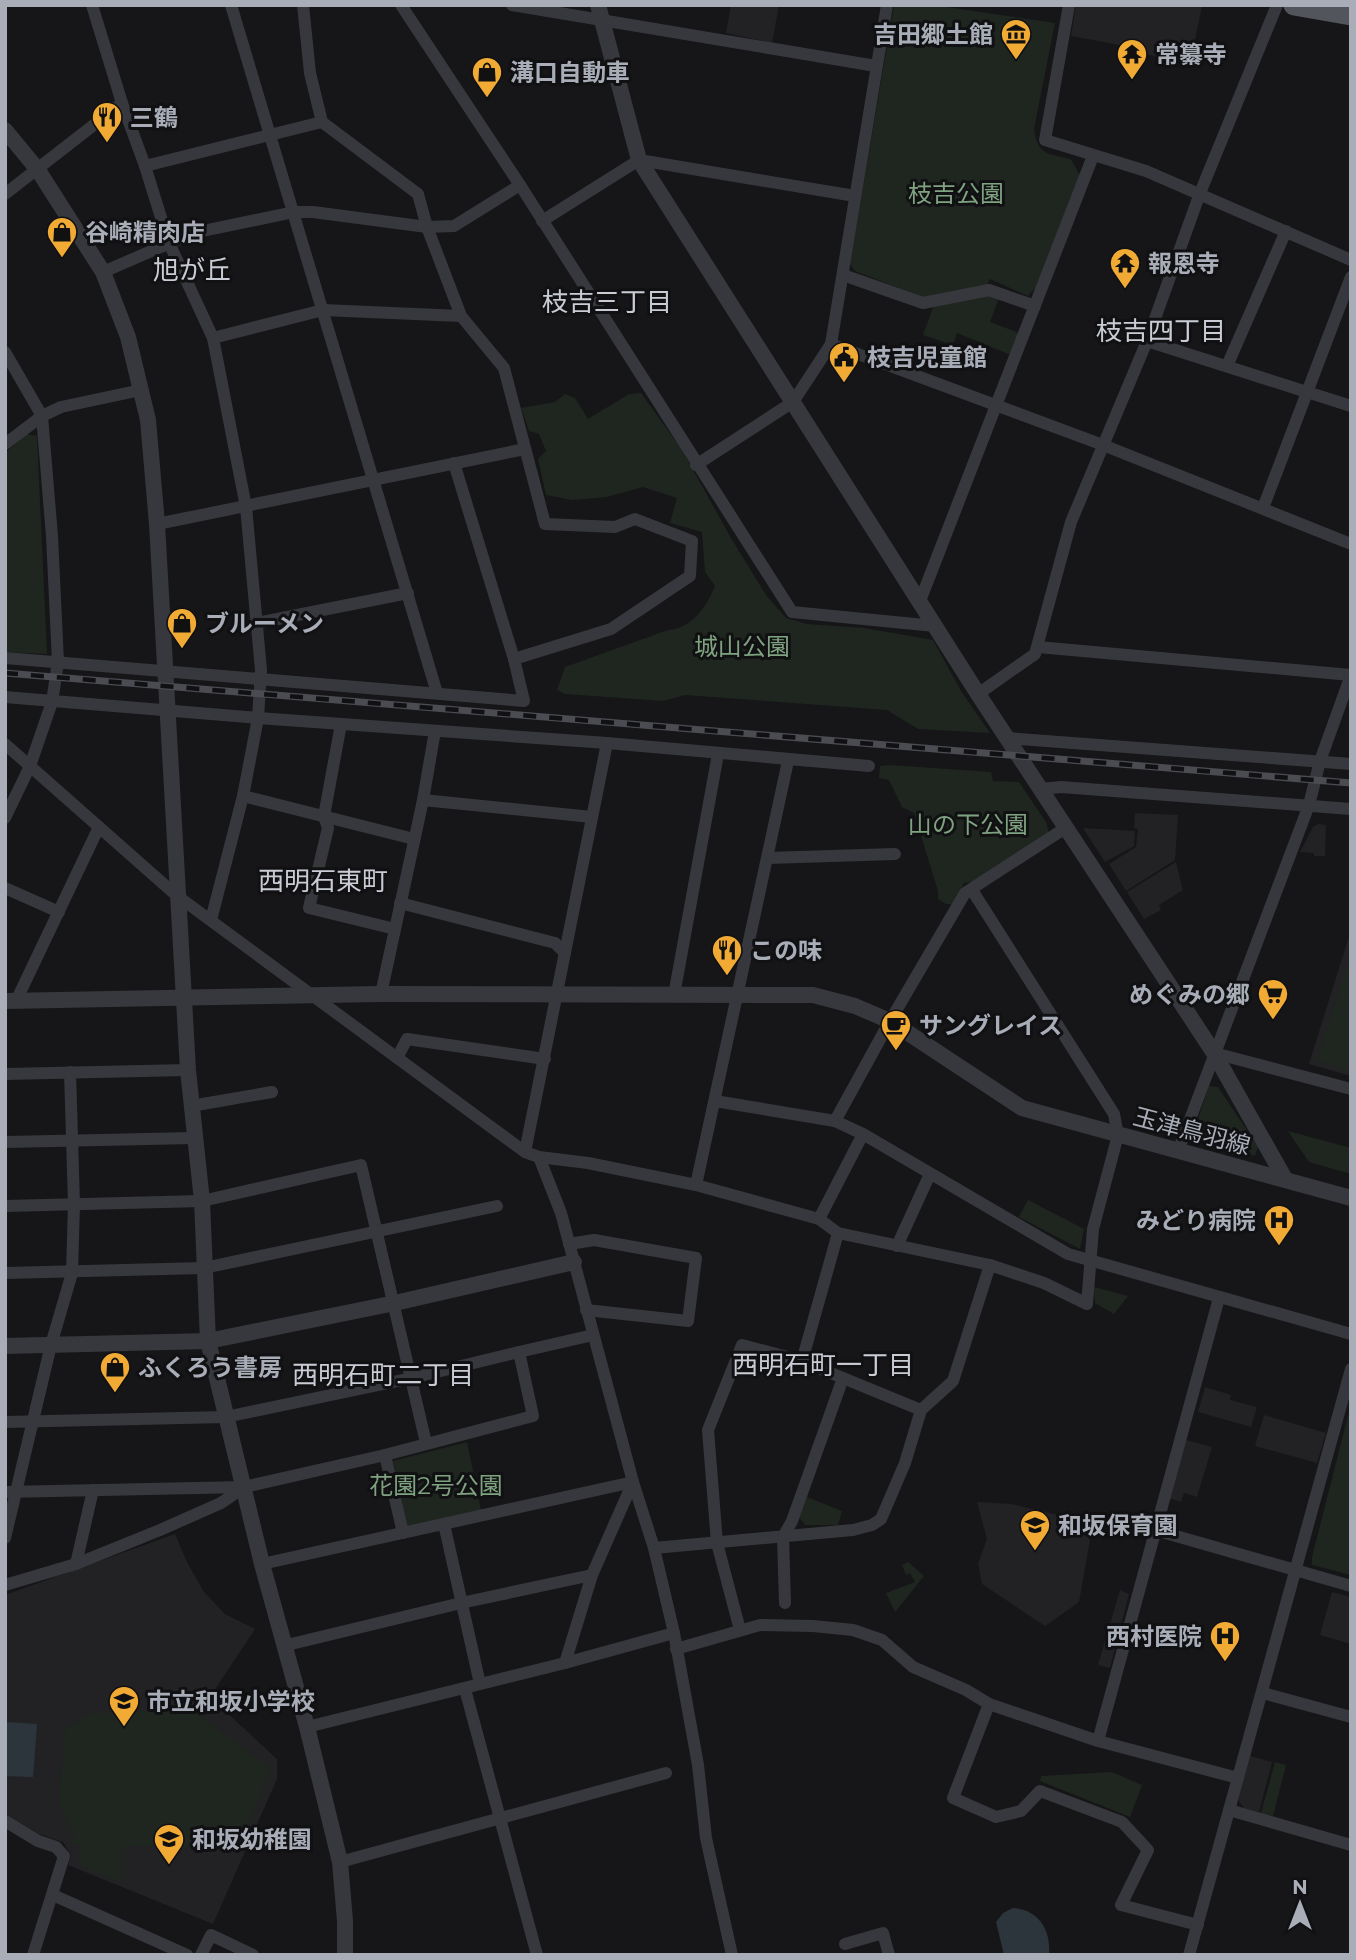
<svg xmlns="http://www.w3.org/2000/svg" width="1356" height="1960" viewBox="0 0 1356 1960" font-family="Montserrat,'Noto Sans JP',sans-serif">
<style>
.built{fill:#222225}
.green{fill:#1e261f}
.water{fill:#2c353c}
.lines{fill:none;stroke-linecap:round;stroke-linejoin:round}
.minor{stroke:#37383d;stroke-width:12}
.tertiary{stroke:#37383d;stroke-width:16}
.primary{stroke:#53555c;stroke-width:21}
.rail-casing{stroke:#4a4c52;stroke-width:7}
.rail{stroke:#111113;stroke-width:4.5;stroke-dasharray:13;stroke-linecap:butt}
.labels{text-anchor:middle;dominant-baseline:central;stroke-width:6;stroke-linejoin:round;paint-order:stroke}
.poi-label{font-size:24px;font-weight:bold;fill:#a8adb8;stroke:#111113;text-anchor:start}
.park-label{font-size:24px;fill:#7fa380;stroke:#111113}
.street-label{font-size:24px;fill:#a8adb8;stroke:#111113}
.neighbourhood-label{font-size:26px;fill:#c9ccd4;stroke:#111113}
</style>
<rect width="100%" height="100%" fill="#161618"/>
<!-- built -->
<g class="built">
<polygon points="731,5 779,5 772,43 726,33"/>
<polygon points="1076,5 1202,6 1191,59 1184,67 1125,46 1071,36"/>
<polygon points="1135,813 1178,815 1175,860 1126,891 1109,864 1136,847 1138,829 1134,828"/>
<polygon points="1318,824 1326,825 1325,856 1314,856 1314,853 1300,852 1313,827"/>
<polygon points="1083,828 1135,831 1134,846 1105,862"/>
<polygon points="1176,862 1183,890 1159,905 1161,910 1144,919 1127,892"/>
<polygon points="1351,930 1351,1076 1309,1064"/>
<polygon points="1205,1387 1231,1395 1230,1400 1257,1407 1251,1427 1198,1412"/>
<polygon points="1264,1415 1326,1433 1317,1463 1255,1446"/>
<polygon points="1186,1440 1212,1447 1197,1497 1184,1493 1181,1502 1169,1498"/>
<polygon points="977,1502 1011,1504 1093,1523 1079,1602 1045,1626 982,1584 978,1564 987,1539"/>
<polygon points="175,1534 187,1562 204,1592 225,1614 255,1629 210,1697 277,1759 277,1779 213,1924 68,1865 71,1855 63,1842 39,1834 5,1814 5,1595"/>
<polygon points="1120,1590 1129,1594 1110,1668 1098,1665"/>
<polygon points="1332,1592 1351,1597 1351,1644 1320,1635"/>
<polygon points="1250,1756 1272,1762 1259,1812 1244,1808 1238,1800"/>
</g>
<!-- green -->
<g class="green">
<path d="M894,5H933L1055,23L1034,129C1038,155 1047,154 1071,159L1080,175L1037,286L1028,296L990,279L983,292L999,298L990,322L1019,333L1011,355L957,333L953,345L923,335L935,302L855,271L850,264Z"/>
<path d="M641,393L682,450L731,538L766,595L786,618L807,624L864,628L933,640L961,691L990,733L918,729L887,710L685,695L663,701L565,694L557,690L565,667L668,630C693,628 706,607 715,586L705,572L702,532L670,523L677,498L643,487L607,497L572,500L546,495L538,459L546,451L539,434L529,431L521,408L555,402L565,394L575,398L588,419L629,394Z"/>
<polygon points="27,434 37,436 47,654 5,652 5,453"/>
<polygon points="890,765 991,772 993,781 1019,782 1046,822 1049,833 975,881 964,883 953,904 946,904 938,899 938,891 914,813 902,807 889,780 879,778 880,766"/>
<polygon points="1351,954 1351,1070 1317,1061"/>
<polygon points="1209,1086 1218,1087 1258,1147 1255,1156 1197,1140 1193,1134"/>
<polygon points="1288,1131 1351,1148 1351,1174 1309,1162"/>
<polygon points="1028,1200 1084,1229 1080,1249 1019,1217"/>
<polygon points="1094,1287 1128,1296 1114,1314 1095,1303"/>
<polygon points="1351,1404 1351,1575 1312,1565 1312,1557"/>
<polygon points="467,1442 481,1510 407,1526 393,1461"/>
<polygon points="807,1497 842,1511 838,1525 805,1525 799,1517"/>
<polygon points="908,1562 924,1576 895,1612 886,1593 915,1582 910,1573 906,1575 902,1565"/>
<polygon points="190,1708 271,1769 243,1834 223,1848 122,1846 121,1883 81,1866 80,1845 74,1844 74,1836 59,1805 65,1729 88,1714"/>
<polygon points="1275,1762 1286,1765 1273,1816 1261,1813"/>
<polygon points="1112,1772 1142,1785 1130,1817 1040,1781 1041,1776"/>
</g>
<!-- water -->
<g class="water">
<polygon points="5,1722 37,1724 33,1777 5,1776"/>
<path d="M1013,1908C1039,1910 1051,1930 1049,1955H1004L996,1922L1003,1913Z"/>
</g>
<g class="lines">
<!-- minor -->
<g class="minor">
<polyline points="92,5 122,103 145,166 169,243 213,338 246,507 261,670 258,718 243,796 211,920"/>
<polyline points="231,5 437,693"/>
<polyline points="303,5 310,73 322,122 418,194 427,227 461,316 504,368 545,524 615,527 635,519 692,541 690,576 611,629 514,659"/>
<polyline points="401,5 520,185 792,612 935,626"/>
<polyline points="512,5 876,66"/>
<polyline points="1069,5 1045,140 1146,171 1351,260"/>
<polyline points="145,166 322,122"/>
<polyline points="5,194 122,103"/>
<polyline points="542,221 639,160 855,196"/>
<polyline points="103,272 193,233 294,212 313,212 427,227 454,226 520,185"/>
<polyline points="843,275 923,303 989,290 1035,306"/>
<polyline points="213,338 323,310 461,316"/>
<polyline points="1147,341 1351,406"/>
<polyline points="831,344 1103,445 1351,544"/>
<polyline points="5,352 42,416 52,536 58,662 52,702 30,766 5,818"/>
<polyline points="1227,366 1286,231"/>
<polyline points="5,444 42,416 61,407 141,390"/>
<polyline points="696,465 793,402 831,344 887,5"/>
<polyline points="1263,508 1351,277"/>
<polyline points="157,524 525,449"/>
<polyline points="920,601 1093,156"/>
<polyline points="257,623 408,593"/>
<polyline points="1038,647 1351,675"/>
<polyline points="5,658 524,701 514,659 454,463"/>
<polyline points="978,694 1035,654 1071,522 1147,341 1200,193 1277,5"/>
<polyline points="5,697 258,718 607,743 869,766"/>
<polyline points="341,724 324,816 328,828 309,908 395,929"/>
<polyline points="1007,738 1351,764"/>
<polyline points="5,744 176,895 525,1152 539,1157 588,1163 696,1185 819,1219 838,1233 990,1265 1044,1283 1087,1304 1093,1229 1118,1135 1114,1114 972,890"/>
<polyline points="1041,789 1061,787 1351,809"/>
<polyline points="243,796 414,839"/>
<polyline points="423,800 592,817"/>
<polyline points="768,858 895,854"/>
<polyline points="5,888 59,912"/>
<polyline points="400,903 555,943 565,953"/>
<polyline points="381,994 423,800 435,731"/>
<polyline points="674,995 718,754"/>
<polyline points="16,1001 99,827"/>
<polyline points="1214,1053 1351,1089"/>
<polyline points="397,1058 407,1039 545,1059"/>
<polyline points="5,1074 188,1070"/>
<polyline points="715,1101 835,1121"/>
<polyline points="191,1106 272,1092"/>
<polyline points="863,1134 1068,1254 1351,1334"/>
<polyline points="5,1142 194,1138"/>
<polyline points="1178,1151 1309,805 1320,761 1351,675"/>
<polyline points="525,1152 607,743"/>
<polyline points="539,1157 561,1213 633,1482 654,1548 674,1633 698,1765 706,1838 732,1955"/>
<polyline points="696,1185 788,761"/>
<polyline points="5,1206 202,1201 361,1165 426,1443"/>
<polyline points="819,1219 863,1134 835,1121 890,1021 965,893 1067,827"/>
<polyline points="569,1244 594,1240 696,1258 688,1321 586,1310"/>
<polyline points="897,1246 930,1174"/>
<polyline points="5,1273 204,1268 497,1206"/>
<polyline points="802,1361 838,1233"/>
<polyline points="843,1378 921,1410"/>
<polyline points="5,1422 226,1417 412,1378 519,1352"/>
<polyline points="385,1455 403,1533"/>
<polyline points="5,1492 244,1487 385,1455 533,1416 519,1352 593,1335"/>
<polyline points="444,1524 480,1684"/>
<polyline points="1155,1530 1351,1586"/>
<polyline points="5,1538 51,1345 72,1273 74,1204 70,1072"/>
<polyline points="654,1548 853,1530 872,1525 881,1519 905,1463 921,1410 953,1381 990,1265"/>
<polyline points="76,1564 93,1490"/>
<polyline points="262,1564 633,1482"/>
<polyline points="5,1585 76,1564 160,1530 221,1503 244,1487"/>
<polyline points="740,1630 717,1543 708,1430 742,1345 802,1361 843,1378 792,1521 783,1537 785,1603"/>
<polyline points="283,1646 461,1603 592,1575"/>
<polyline points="676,1649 760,1625 813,1626 853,1630 882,1640 913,1667 966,1690 989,1704 1098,1741 1238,1778"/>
<polyline points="565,1663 592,1575 633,1482"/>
<polyline points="465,1689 537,1955"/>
<polyline points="1263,1693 1351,1717"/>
<polyline points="989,1704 953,1798 996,1817 1021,1811 1040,1791 1122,1822 1148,1850 1121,1905 1198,1925"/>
<polyline points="307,1727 565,1663 674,1633"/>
<polyline points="1098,1741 1219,1298"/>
<polyline points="1229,1810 1351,1845"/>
<polyline points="5,1821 38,1841 56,1847 64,1856 33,1955"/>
<polyline points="340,1862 666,1773"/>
<polyline points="53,1895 187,1955"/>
<polyline points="845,1944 883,1933 889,1955"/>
<polyline points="201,1955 211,1935 253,1955"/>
<polyline points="1189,1955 1351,1369"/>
</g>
<!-- tertiary -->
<g class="tertiary">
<polyline points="598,5 639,160 978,694 1214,1053 1285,1179"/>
<polyline points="5,130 38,170 103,272 128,337 148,420 157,524 188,1070 202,1201 208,1341 262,1564 307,1727 340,1862 345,1921 345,1955"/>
<polyline points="5,1001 381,994 813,995 855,1006 890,1021 1022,1108 1351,1198"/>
<polyline points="5,1346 208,1341 395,1303 574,1262"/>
</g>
<!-- primary -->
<polyline class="primary" points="1294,5 1351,15"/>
<!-- rail casing -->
<g class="rail-casing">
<polyline id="rail" points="5,673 1351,783"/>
</g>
<!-- rail -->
<use href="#rail" class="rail"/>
</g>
<!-- icons -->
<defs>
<g id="museum-pin" transform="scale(1.575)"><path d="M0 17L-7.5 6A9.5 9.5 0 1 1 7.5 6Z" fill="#f1ab35" stroke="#111113"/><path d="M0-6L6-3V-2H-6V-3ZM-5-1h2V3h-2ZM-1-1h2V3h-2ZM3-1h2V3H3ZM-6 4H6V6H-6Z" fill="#111"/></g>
<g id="temple-pin" transform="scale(1.575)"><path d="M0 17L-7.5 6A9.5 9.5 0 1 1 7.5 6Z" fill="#f1ab35" stroke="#111113"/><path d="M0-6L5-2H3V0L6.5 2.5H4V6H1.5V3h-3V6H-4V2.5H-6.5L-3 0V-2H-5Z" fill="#111"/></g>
<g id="shop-pin" transform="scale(1.575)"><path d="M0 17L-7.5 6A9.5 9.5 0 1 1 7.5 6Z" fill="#f1ab35" stroke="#111113"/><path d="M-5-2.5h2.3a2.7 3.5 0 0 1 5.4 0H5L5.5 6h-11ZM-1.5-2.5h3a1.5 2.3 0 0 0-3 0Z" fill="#111"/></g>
<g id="restaurant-pin" transform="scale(1.575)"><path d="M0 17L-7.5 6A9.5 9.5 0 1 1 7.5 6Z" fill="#f1ab35" stroke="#111113"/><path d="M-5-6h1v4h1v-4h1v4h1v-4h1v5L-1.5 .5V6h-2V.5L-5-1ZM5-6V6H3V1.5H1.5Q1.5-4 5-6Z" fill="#111"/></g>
<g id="civic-pin" transform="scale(1.575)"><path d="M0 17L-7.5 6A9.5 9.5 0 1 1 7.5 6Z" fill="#f1ab35" stroke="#111113"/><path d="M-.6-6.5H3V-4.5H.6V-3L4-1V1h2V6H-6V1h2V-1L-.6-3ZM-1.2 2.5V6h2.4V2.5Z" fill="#111"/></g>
<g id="supermarket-pin" transform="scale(1.575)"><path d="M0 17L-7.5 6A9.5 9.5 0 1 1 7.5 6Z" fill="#f1ab35" stroke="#111113"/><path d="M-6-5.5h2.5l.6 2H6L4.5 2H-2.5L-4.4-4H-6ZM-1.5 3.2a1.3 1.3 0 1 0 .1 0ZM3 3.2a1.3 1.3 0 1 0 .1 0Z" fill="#111"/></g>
<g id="cafe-pin" transform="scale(1.575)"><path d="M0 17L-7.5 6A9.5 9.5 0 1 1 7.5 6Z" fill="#f1ab35" stroke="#111113"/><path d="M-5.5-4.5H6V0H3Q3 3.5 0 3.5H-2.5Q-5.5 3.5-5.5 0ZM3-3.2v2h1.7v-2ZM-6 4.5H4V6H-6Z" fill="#111"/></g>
<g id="hospital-pin" transform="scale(1.575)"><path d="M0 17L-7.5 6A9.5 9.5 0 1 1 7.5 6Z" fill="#f1ab35" stroke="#111113"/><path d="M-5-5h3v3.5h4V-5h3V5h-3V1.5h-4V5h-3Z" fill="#111"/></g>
<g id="school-pin" transform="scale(1.575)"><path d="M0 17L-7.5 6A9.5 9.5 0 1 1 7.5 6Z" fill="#f1ab35" stroke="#111113"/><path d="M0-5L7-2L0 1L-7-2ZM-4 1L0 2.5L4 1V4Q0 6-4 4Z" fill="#111"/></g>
</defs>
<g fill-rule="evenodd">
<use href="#museum-pin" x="1016" y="34"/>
<use href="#temple-pin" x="1132" y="54"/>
<use href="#shop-pin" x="487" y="72"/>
<use href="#restaurant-pin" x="107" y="117"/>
<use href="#shop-pin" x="62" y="232"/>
<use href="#temple-pin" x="1125" y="263"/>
<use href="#civic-pin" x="844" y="357"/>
<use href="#shop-pin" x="182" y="623"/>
<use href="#restaurant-pin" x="727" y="950"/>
<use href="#supermarket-pin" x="1273" y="994"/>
<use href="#cafe-pin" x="896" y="1025"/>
<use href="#hospital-pin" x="1279" y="1220"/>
<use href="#shop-pin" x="115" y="1367"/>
<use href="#school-pin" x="1035" y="1525"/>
<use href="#hospital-pin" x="1225" y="1636"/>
<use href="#school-pin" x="124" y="1701"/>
<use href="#school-pin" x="169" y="1839"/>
</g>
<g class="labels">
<!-- poi labels -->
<g class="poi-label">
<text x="993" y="34" text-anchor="end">吉田郷土館</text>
<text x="1155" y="54">常纂寺</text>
<text x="510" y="72">溝口自動車</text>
<text x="130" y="117">三鶴</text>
<text x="85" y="232">谷崎精肉店</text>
<text x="1148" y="263">報恩寺</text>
<text x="867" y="357">枝吉児童館</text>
<text x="205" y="623">ブルーメン</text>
<text x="750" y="950">この味</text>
<text x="1250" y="994" text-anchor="end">めぐみの郷</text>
<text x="919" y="1025">サングレイス</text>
<text x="1256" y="1220" text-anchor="end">みどり病院</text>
<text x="138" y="1367">ふくろう書房</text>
<text x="1058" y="1525">和坂保育園</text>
<text x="1202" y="1636" text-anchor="end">西村医院</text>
<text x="147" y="1701">市立和坂小学校</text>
<text x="192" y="1839">和坂幼稚園</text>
</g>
<!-- park labels -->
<g class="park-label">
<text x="956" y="193">枝吉公園</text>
<text x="742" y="646">城山公園</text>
<text x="968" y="824">山の下公園</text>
<text x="436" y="1485">花園2号公園</text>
</g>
<!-- street labels -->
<g class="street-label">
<text transform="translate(1192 1131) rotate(15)">玉津鳥羽線</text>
</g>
<!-- neighbourhood labels -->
<g class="neighbourhood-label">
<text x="192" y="270">旭が丘</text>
<text x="607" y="302">枝吉三丁目</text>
<text x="1161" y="331">枝吉四丁目</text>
<text x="323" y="881">西明石東町</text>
<text x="823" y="1365">西明石町一丁目</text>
<text x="383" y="1375">西明石町二丁目</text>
</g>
</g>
<!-- border -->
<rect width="1356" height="1960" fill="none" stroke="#a8adb8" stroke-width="14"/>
<!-- north arrow -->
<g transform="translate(1300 1904)" stroke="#111113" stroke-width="5" paint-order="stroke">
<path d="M0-5L12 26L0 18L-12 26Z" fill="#a8adb8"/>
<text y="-10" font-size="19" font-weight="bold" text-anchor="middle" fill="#a8adb8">N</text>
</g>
</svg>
